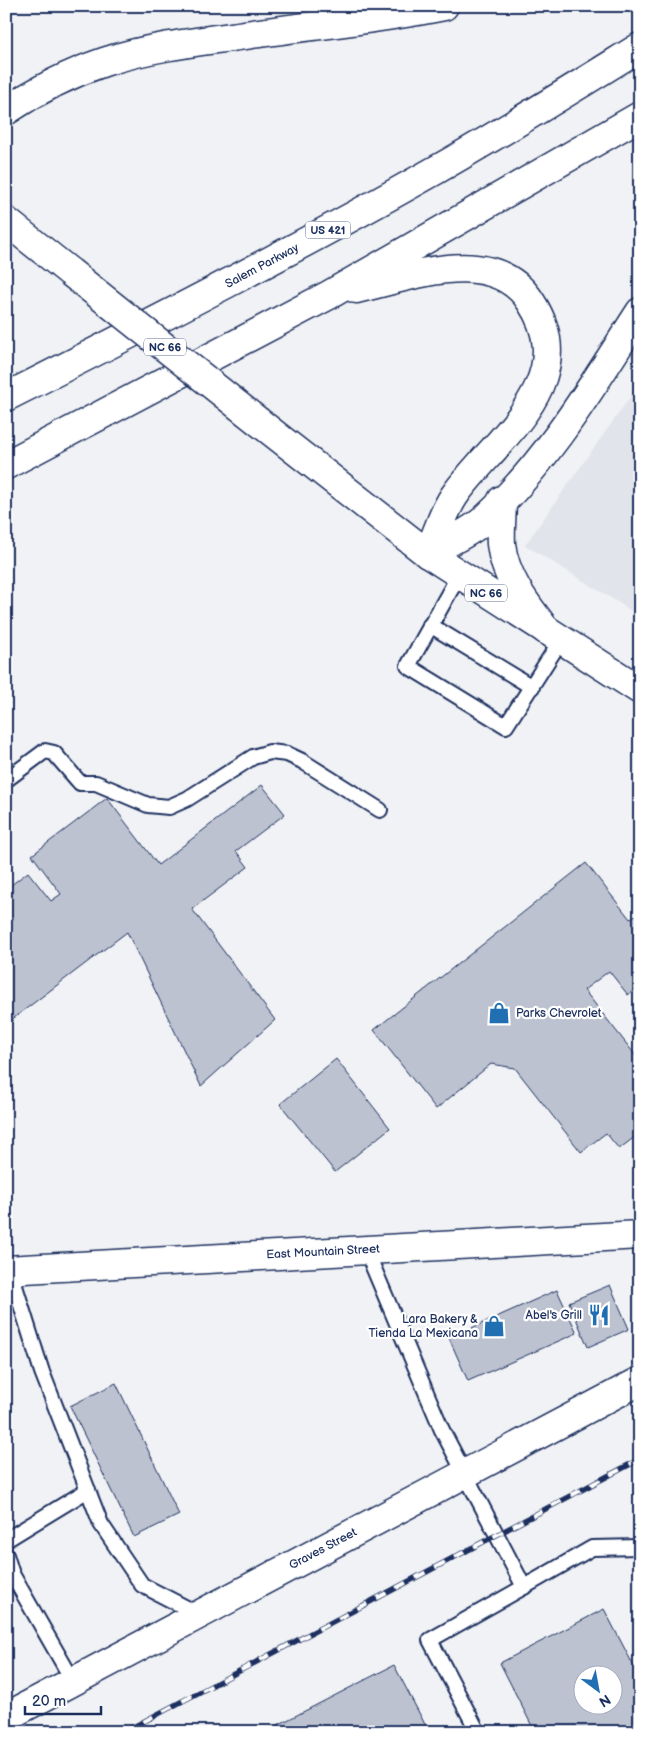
<svg xmlns="http://www.w3.org/2000/svg" width="646" height="1738" viewBox="0 0 646 1738" font-family="'Balsamiq Sans',sans-serif">
<style>
.built{fill:#e1e4ea}
.building{fill:#bcc2d0;stroke:#1b2f5e;fill-rule:evenodd}
.lines{fill:none;stroke-linecap:round;stroke-linejoin:round}
.lane-casing{stroke:#1b2f5e;stroke-width:18}
.secondary-casing{stroke:#1b2f5e;stroke-width:31}
.primary-casing{stroke:#1b2f5e;stroke-width:31}
.highway-casing{stroke:#1b2f5e;stroke-width:31}
.lane{stroke:#fff;stroke-width:14}
.secondary{stroke:#fff;stroke-width:28}
.primary{stroke:#fff;stroke-width:28}
.highway{stroke:#fff;stroke-width:28}
.rail-casing{stroke:#1b2f5e;stroke-width:5.5}
.rail{stroke:#fff;stroke-width:4;stroke-dasharray:11;stroke-linecap:butt}
.primary-bridge-casing{stroke:#1b2f5e;stroke-width:31;stroke-linecap:butt}
.primary-bridge{stroke:#fff;stroke-width:28}
.labels{text-anchor:middle;dominant-baseline:central;stroke-width:4.5;stroke-linejoin:round;paint-order:stroke}
.shield{fill:#fff;stroke:#5f6d8e;stroke-width:1}
.shield-label{font-size:11px;font-weight:bold;fill:#1b2f5e}
.street-label{font-size:12px;fill:#1b2f5e;stroke:#fff}
.poi-label{font-size:12px;fill:#1b2f5e;stroke:#fff;text-anchor:end}
</style>
<rect width="100%" height="100%" fill="#f1f2f5"/>
<filter id="ink" filterUnits="userSpaceOnUse"><feTurbulence type="fractalNoise" baseFrequency=".02" numOctaves="2"/><feDisplacementMap in="SourceGraphic" scale="10" xChannelSelector="R" yChannelSelector="G"/><feConvolveMatrix kernelMatrix="1 2 1 2 8 2 1 2 1" color-interpolation-filters="sRGB"/></filter>
<g filter="url(#ink)">
<!-- built -->
<polygon class="built" points="640,383 640,616 525,545"/>
<!-- building -->
<g class="building">
<polygon points="262,785 285,814 236,851 248,867 192,909 275,1020 201,1086 127,932 6,1024 6,889 28,872 51,901 61,894 32,855 107,798 158,865"/>
<polygon points="586,863 630,919 635,915 640,921 640,996 635,989 628,995 609,971 584,990 640,1061 640,1133 619,1149 606,1133 581,1152 515,1068 491,1064 436,1109 374,1030"/>
<polygon points="336,1059 390,1128 335,1172 280,1104"/>
<polygon points="610,1285 629,1329 588,1347 569,1302"/>
<polygon points="557,1290 577,1333 468,1381 449,1338"/>
<polygon points="116,1383 179,1515 134,1537 70,1406"/>
<path d="M604,1609L640,1678V1732H535L500,1663ZM584,1676H614V1706H584Z"/>
<polygon points="394,1665 429,1732 264,1732"/>
</g>
<g class="lines">
<!-- lane casing -->
<g class="lane-casing">
<g id="lane">
<polyline points="459,575 408,666 506,726 561,640"/>
<polyline points="430,625 532,687"/>
<polyline points="6,780 45,751 54,753 80,783 96,783 148,805 169,807 187,799 253,757 270,752 287,754 302,761 380,810"/>
<polyline points="366,1250 442,1430 524,1587 430,1640 478,1732"/>
<polyline points="10,1270 42,1372 101,1524 142,1585 200,1615"/>
<polyline points="6,1540 88,1490"/>
<polyline points="6,1555 12,1574 73,1681"/>
<polyline points="524,1587 592,1548 640,1547"/>
</g>
</g>
<!-- secondary casing -->
<g class="secondary-casing">
<polyline id="secondary" points="6,1717 640,1381"/>
</g>
<!-- primary casing -->
<g class="primary-casing">
<g id="primary">
<polyline points="6,221 70,272"/>
<polyline points="259,422 428,554 640,690"/>
<polyline points="6,1270 640,1235"/>
</g>
</g>
<!-- highway casing -->
<g class="highway-casing">
<g id="highway">
<path d="M6,111C37,90 69,74 104,62C146,48 193,42 238,36C306,26 376,20 444,6"/>
<path d="M356,289C410,277 493,243 531,302C582,380 498,437 457,492C444,509 437,534 428,554"/>
<path d="M6,397C151,324 295,250 436,170C505,131 572,89 640,47"/>
<polyline points="6,465 329,295 640,116"/>
<path d="M502,500C502,514 500,530 501,544C505,578 526,604 546,630"/>
<path d="M428,554C445,543 472,532 486,518C549,460 594,383 640,312"/>
</g>
</g>
<!-- lane -->
<use href="#lane" class="lane"/>
<!-- secondary -->
<use href="#secondary" class="secondary"/>
<!-- primary -->
<use href="#primary" class="primary"/>
<!-- highway -->
<use href="#highway" class="highway"/>
<!-- rail casing -->
<g class="rail-casing">
<polyline id="rail" points="124,1732 640,1459"/>
</g>
<!-- rail -->
<use href="#rail" class="rail"/>
<!-- primary-bridge casing -->
<g class="primary-bridge-casing">
<polyline id="primary-bridge" points="70,272 259,422"/>
</g>
<!-- primary-bridge -->
<use href="#primary-bridge" class="primary-bridge"/>
</g>
</g>
<!-- icons -->
<defs>
<g id="shop-bare" transform="scale(1.725)"><path d="M-5-2.5h2.3a2.7 3.5 0 0 1 5.4 0H5L5.5 6h-11ZM-1.5-2.5h3a1.5 2.3 0 0 0-3 0Z" fill="#1f6fb2" stroke="#fff" stroke-width="2.5" paint-order="stroke"/></g>
<g id="restaurant-bare" transform="scale(1.725)"><path d="M-5-6h1v4h1v-4h1v4h1v-4h1v5L-1.5 .5V6h-2V.5L-5-1ZM5-6V6H3V1.5H1.5Q1.5-4 5-6Z" fill="#1f6fb2" stroke="#fff" stroke-width="2.5" paint-order="stroke"/></g>
</defs>
<g fill-rule="evenodd">
<use href="#shop-bare" x="499" y="1013"/>
<use href="#restaurant-bare" x="599" y="1315"/>
<use href="#shop-bare" x="494" y="1326"/>
</g>
<g class="labels">
<!-- shield labels -->
<g class="shield">
<rect x="305.5" y="221.5" width="45" height="17" rx="4"/>
<rect x="144" y="338.5" width="42" height="17" rx="4"/>
<rect x="465" y="584.5" width="42" height="17" rx="4"/>
</g>
<g class="shield-label">
<text x="328" y="230">US 421</text>
<text x="165" y="347">NC 66</text>
<text x="486" y="593">NC 66</text>
</g>
<!-- street labels -->
<g class="street-label">
<text transform="translate(262 266) rotate(-28)">Salem Parkway</text>
<text transform="translate(323 1252) rotate(-3)">East Mountain Street</text>
<text transform="translate(323 1549) rotate(-28)">Graves Street</text>
</g>
<!-- poi labels -->
<g class="poi-label">
<text x="516" y="1013" text-anchor="start">Parks Chevrolet</text>
<text x="582" y="1315">Abel's Grill</text>
<text x="478" y="1319">Lara Bakery &amp;<tspan x="478" dy="14">Tienda La Mexicana</tspan></text>
</g>
</g>
<!-- margin -->
<rect width="646" height="1738" fill="none" stroke="#fff" stroke-width="25"/>
<rect x="12" y="12" width="621" height="1713" fill="none" stroke="#1b2f5e" stroke-width="2" filter="url(#ink)"/>
<!-- north arrow -->
<g transform="translate(598 1690) rotate(148)"><circle r="24" fill="#ffffff" stroke="#a4acbf"/>
<path d="M0-4L9 19L0 12L-9 19Z" fill="#1f6fb2"/>
<text y="-8" font-size="14" font-weight="bold" text-anchor="middle" fill="#1b2f5e">N</text>
</g>
<!-- scale -->
<path d="M25 1706v8h76v-8" fill="none" stroke="#1b2f5e" stroke-width="2.5"/>
<text x="32" y="1706" font-size="15" fill="#1b2f5e" stroke="#ffffff" stroke-width="4" paint-order="stroke">20 m</text>
</svg>
